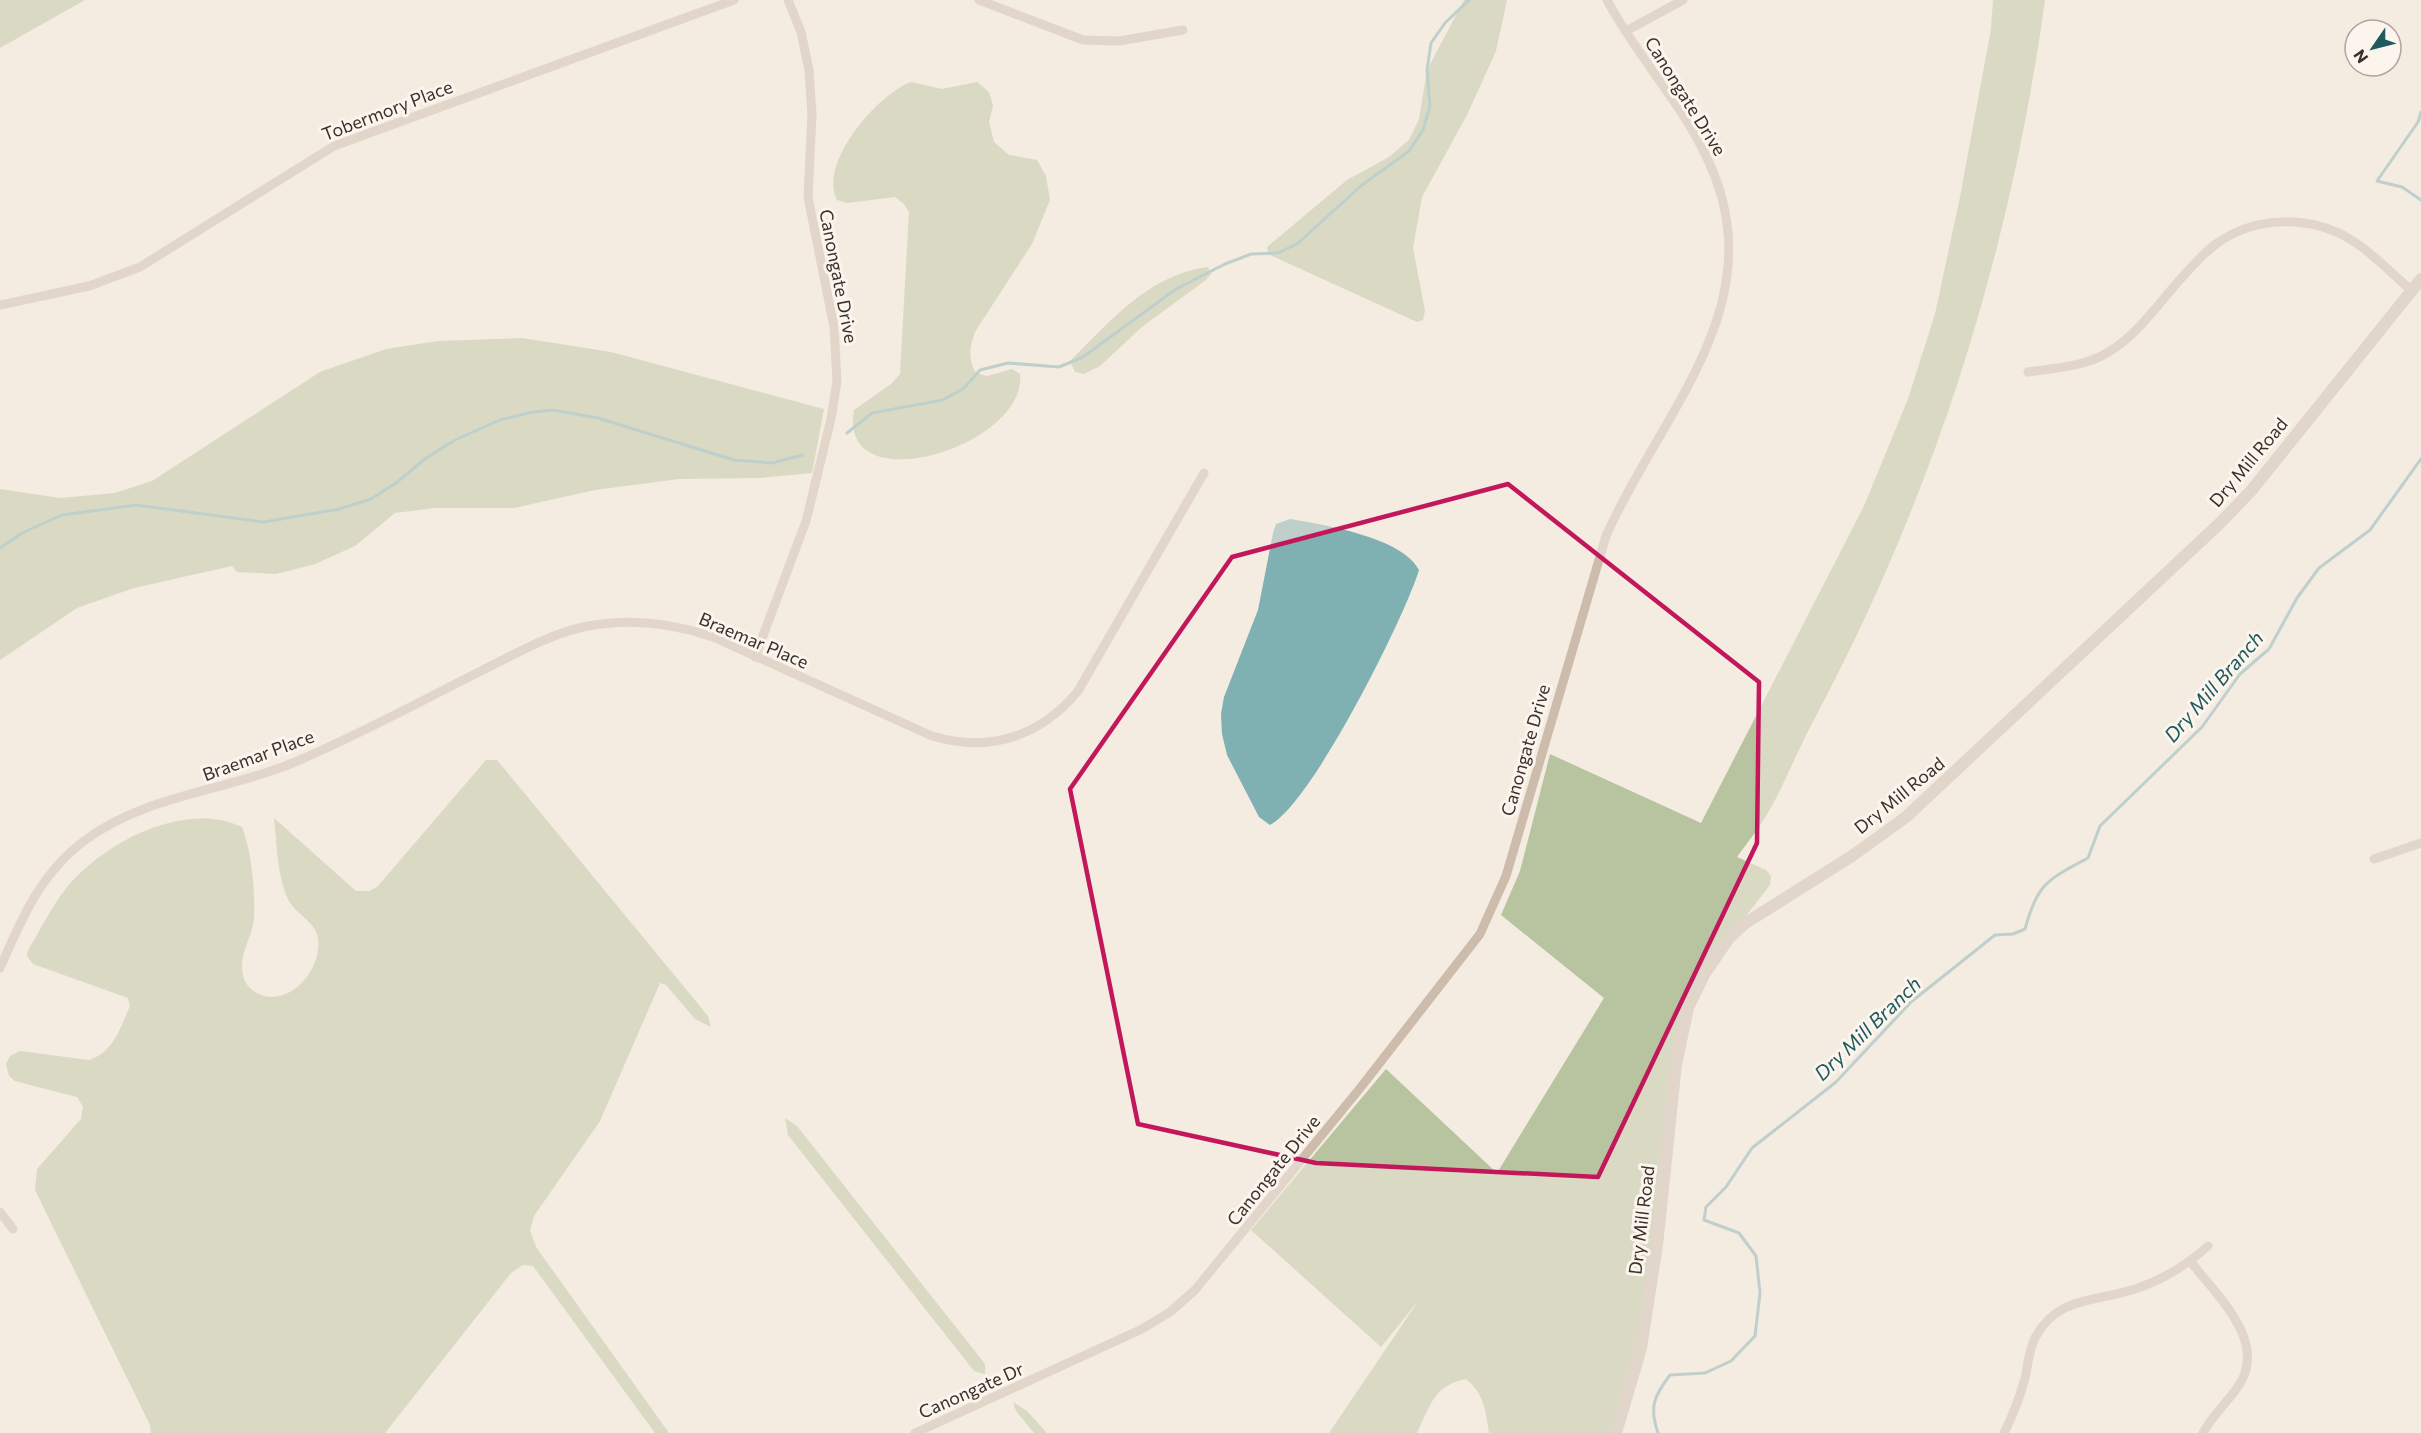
<svg xmlns="http://www.w3.org/2000/svg" width="2421" height="1433" viewBox="0 0 2421 1433" font-family="Commissioner,sans-serif">
<style>
.green{fill:#b8c4a0}
.water{fill:#7fb0b2}
.lines{fill:none;stroke-linecap:round;stroke-linejoin:round}
.stream{stroke:#7fb0b2;stroke-width:3}
.minor{stroke:#cdbbac;stroke-width:9}
.tertiary{stroke:#cdbbac;stroke-width:12}
.marked{fill:none;stroke:#c2185b;stroke-width:4.5;stroke-linejoin:round}
.labels{text-anchor:middle;dominant-baseline:central;stroke-width:6;stroke-linejoin:round;paint-order:stroke}
.street-label{font-size:18px;fill:#3b302b;stroke:#fbf5ee}
.water-label{font-size:20px;font-style:italic;fill:#1f5a5e;stroke:#fbf5ee}
</style>
<rect width="100%" height="100%" fill="#f4ebe1"/>
<!-- green -->
<g class="green">
<polygon points="0,0 85,0 0,48"/>
<polygon points="1464,0 1507,0 1496,51 1467,115 1422,197 1413,248 1425,311 1423,320 1417,322 1281,260 1268,254 1267,247 1347,180 1389,157 1409,140 1419,119 1427,70"/>
<path d="M1993,0H2045C2010,253 1936,490 1816,716C1799,747 1786,781 1769,811C1760,827 1748,842 1737,857L1766,870L1771,876L1770,885L1729,938L1688,1008L1641,1348L1616,1433H1489C1486,1412 1484,1393 1466,1379C1434,1385 1430,1406 1417,1433H1329L1419,1300L1381,1347L1251,1230L1386,1069L1497,1173L1604,998L1501,915L1520,871L1550,754L1701,823L1864,506L1908,399L1935,314L1960,197L1991,29Z"/>
<path d="M911,82L942,89L977,82L989,92L993,105L989,122L994,142L1009,155L1037,160L1046,176L1050,200L1032,244L975,332C969,348 968,359 976,373L987,376L1012,369L1020,374C1028,446 837,505 854,410L891,384L900,374L909,212L904,204L895,197L847,203L837,200C818,163 878,94 911,82Z"/>
<path d="M1208,267L1211,274L1206,280L1143,326L1100,366L1084,374L1075,372L1070,361C1110,322 1149,274 1208,267Z"/>
<polygon points="522,338 611,352 824,409 812,473 760,478 679,479 595,490 514,508 435,508 395,513 355,546 315,564 276,574 237,572 232,566 134,588 77,608 0,660 0,489 60,498 115,493 152,481 320,372 386,349 438,341"/>
<path d="M486,760H497L708,1016L711,1027L695,1019L666,985L660,983L600,1121L534,1216L530,1230L536,1247L669,1433H655L533,1266L523,1265L511,1273L385,1433H151L150,1425L35,1190L37,1169L81,1119L83,1107L77,1097L15,1081L9,1076L6,1064L10,1056L20,1051L89,1060C114,1052 120,1028 130,1006L128,998L33,964L27,956L28,950C39,932 49,912 61,895C97,845 183,799 242,827C252,854 255,888 254,917C253,937 238,954 243,975C245,986 254,993 264,996C294,1003 322,968 318,938C315,921 295,914 288,899C277,875 277,844 274,818L356,891H370L378,886Z"/>
<polygon points="785,1118 797,1126 985,1364 985,1374 974,1371 788,1135"/>
<polygon points="1013,1402 1027,1411 1047,1433 1034,1433 1016,1411"/>
</g>
<!-- water -->
<path class="water" d="M1290,519C1324,525 1402,537 1419,570C1404,619 1312,803 1270,825L1259,817L1227,755L1222,734L1221,714L1224,697L1258,610L1273,533L1276,524Z"/>
<g class="lines">
<!-- stream -->
<g class="stream">
<polyline points="2421,112 2418,122 2377,181 2402,187 2421,200"/>
<polyline points="847,433 872,413 943,400 964,388 980,370 1008,363 1059,367 1083,357 1176,289 1225,264 1251,254 1278,253 1297,244 1362,185 1409,151 1423,130 1430,106 1427,70 1431,43 1445,23 1469,0"/>
<polyline points="0,548 22,533 62,515 136,505 264,522 339,509 371,499 396,483 426,458 455,440 500,420 533,412 553,410 598,418 734,460 772,463 803,455"/>
<path d="M1658,1433C1649,1407 1654,1396 1670,1375L1705,1373L1731,1361L1755,1336L1760,1293L1756,1256L1739,1233L1704,1220L1706,1207L1726,1187L1752,1148L1836,1082L1911,1002L1995,935L2013,934L2025,929C2037,884 2047,880 2088,858L2100,826L2202,727L2240,674L2269,649L2297,598L2319,568L2370,530L2421,459"/>
</g>
<!-- minor -->
<g class="minor">
<polyline points="979,0 1083,40 1119,41 1183,30"/>
<polyline points="1626,31 1683,0"/>
<polyline points="0,305 89,286 140,267 334,146 734,0"/>
<path d="M2028,372C2054,368 2083,367 2107,353C2135,337 2156,307 2177,283C2190,269 2201,255 2216,244C2256,215 2312,215 2353,241C2374,254 2393,275 2412,291"/>
<polyline points="755,657 806,521 831,419 837,381 834,327 808,197 812,114 809,70 801,32 788,0"/>
<polyline points="2374,859 2421,843"/>
<path d="M0,968C21,920 40,874 84,841C144,795 227,791 295,762C359,735 421,701 483,670C515,654 548,635 583,627C627,618 670,622 713,637L932,736C989,753 1040,737 1078,691L1204,473"/>
<polyline points="0,1212 13,1229"/>
<path d="M2191,1262C2216,1295 2268,1341 2239,1385C2228,1402 2213,1414 2203,1433"/>
<path d="M915,1433L1142,1329L1170,1312L1195,1290L1361,1087L1480,934L1506,876L1606,536C1661,411 1777,303 1707,158C1681,102 1636,55 1607,0"/>
<path d="M2004,1433C2013,1415 2020,1397 2025,1378C2028,1365 2029,1349 2035,1338C2057,1295 2099,1302 2138,1288C2164,1279 2187,1265 2208,1246"/>
</g>
<!-- tertiary -->
<polyline class="tertiary" points="1616,1433 1641,1348 1657,1245 1676,1064 1688,1008 1705,973 1729,938 1744,924 1852,856 1906,817 2219,524 2251,491 2421,279"/>
</g>
<!-- marked area -->
<path d="M0 0H2421V1433H0ZM1508,484L1759,682L1757,843L1598,1177L1316,1163L1138,1124L1070,789L1232,557Z" fill="#f4ebe1" fill-opacity=".55" fill-rule="evenodd"/>
<path class="marked" d="M1508,484L1759,682L1757,843L1598,1177L1316,1163L1138,1124L1070,789L1232,557Z"/>
<g class="labels">
<!-- street labels -->
<g class="street-label">
<text transform="translate(1686 96) rotate(58)">Canongate Drive</text>
<text transform="translate(387 110) rotate(-21)">Tobermory Place</text>
<text transform="translate(839 276) rotate(79)">Canongate Drive</text>
<text transform="translate(2248 462) rotate(-50)">Dry Mill Road</text>
<text transform="translate(754 640) rotate(23)">Braemar Place</text>
<text transform="translate(1525 750) rotate(-74)">Canongate Drive</text>
<text transform="translate(258 755) rotate(-20)">Braemar Place</text>
<text transform="translate(1899 795) rotate(-39)">Dry Mill Road</text>
<text transform="translate(1273 1170) rotate(-51)">Canongate Drive</text>
<text transform="translate(1641 1220) rotate(-83)">Dry Mill Road</text>
<text transform="translate(971 1390) rotate(-24)">Canongate Dr</text>
</g>
<!-- water labels -->
<g class="water-label">
<text transform="translate(2213 686) rotate(-49)">Dry Mill Branch</text>
<text transform="translate(1867 1028) rotate(-44)">Dry Mill Branch</text>
</g>
</g>
<!-- north arrow -->
<g transform="translate(2373 48) rotate(235)"><circle r="28" fill="#fbf5ee" stroke="#aea6a0" stroke-width="1.5"/>
<path d="M0-4.5L10 22L0 15L-10 22Z" fill="#1f5a5e"/>
<text y="-9" font-size="16" font-weight="bold" text-anchor="middle" fill="#3b302b">N</text>
</g>
</svg>
